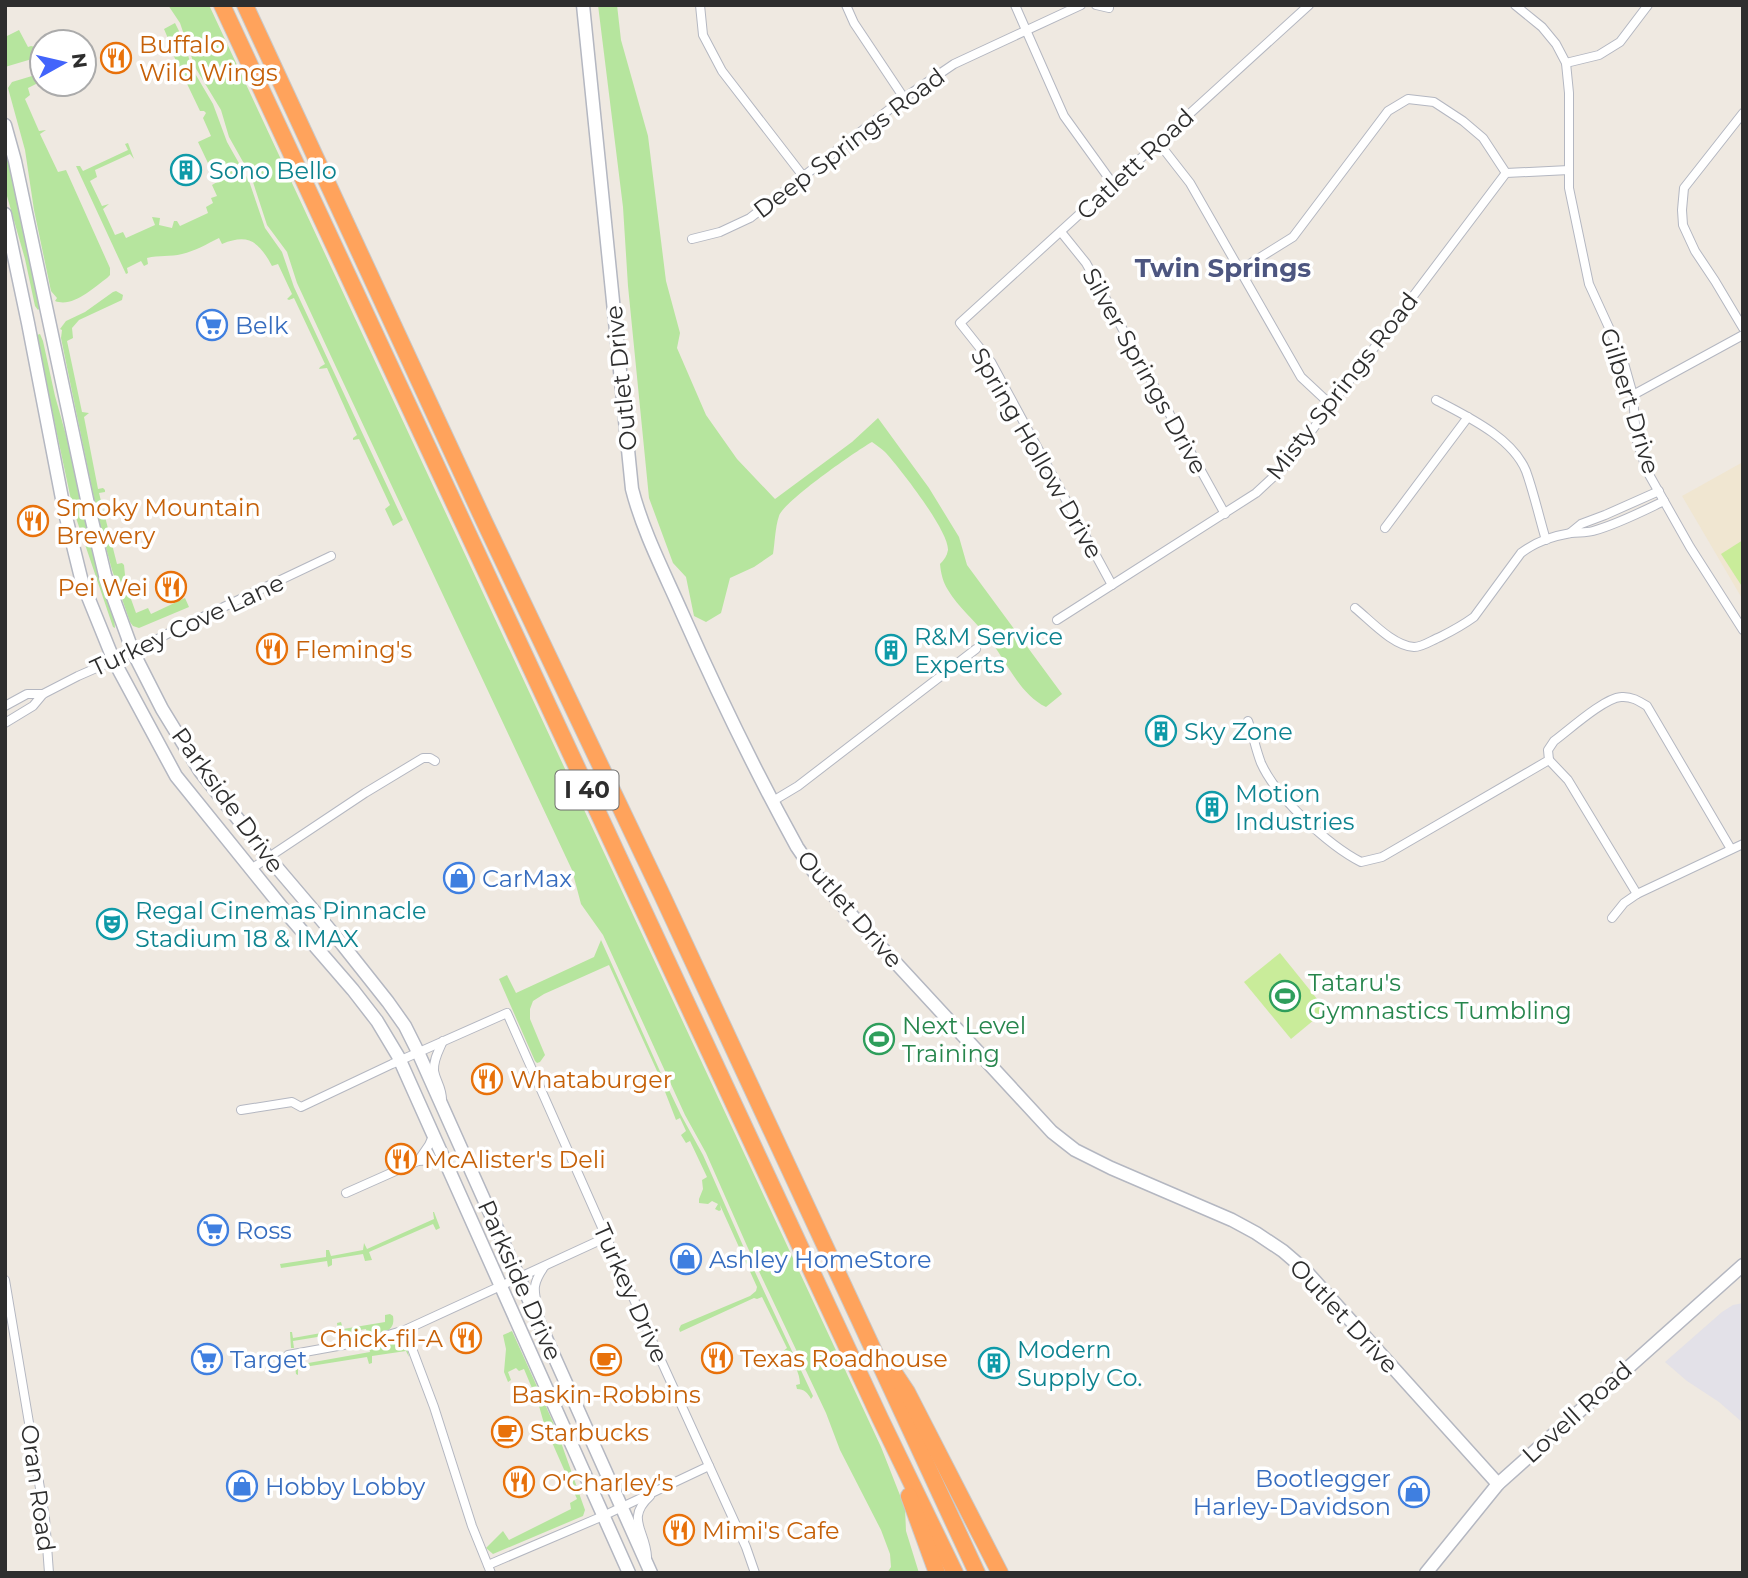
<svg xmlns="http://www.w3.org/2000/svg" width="1748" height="1578" viewBox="0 0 1748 1578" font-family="Montserrat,sans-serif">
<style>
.industrial{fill:#e3e1e8}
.education{fill:#f0e6d1}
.green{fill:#b6e59e}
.pitch{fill:#c9ec9a}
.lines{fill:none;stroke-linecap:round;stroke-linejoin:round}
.street-casing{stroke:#b4b7c1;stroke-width:10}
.secondary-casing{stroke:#b4b7c1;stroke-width:15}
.highway-casing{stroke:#c9c9c9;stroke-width:18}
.street{stroke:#fff;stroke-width:8}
.secondary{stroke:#fff;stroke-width:12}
.highway{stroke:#ffa35c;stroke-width:16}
.labels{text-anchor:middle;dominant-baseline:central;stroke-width:7;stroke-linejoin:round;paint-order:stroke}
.shield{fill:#fff;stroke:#6d6d6d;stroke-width:2}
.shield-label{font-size:23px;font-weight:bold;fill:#2e2e2e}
.food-label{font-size:24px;fill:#c56008;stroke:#fff;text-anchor:start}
.street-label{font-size:24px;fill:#2e2e2e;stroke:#fff}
.culture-label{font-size:24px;fill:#0d838f;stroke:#fff;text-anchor:start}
.shop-label{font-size:24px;fill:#366cbe;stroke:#fff;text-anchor:start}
.leisure-label{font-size:24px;fill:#27864d;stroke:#fff;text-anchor:start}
.neighbourhood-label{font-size:26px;font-weight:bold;fill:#4d5680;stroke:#fff}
</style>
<rect width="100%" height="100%" fill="#efe9e1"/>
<!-- industrial -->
<polygon class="industrial" points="1743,1303 1743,1423 1719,1402 1687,1381 1665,1362 1722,1312 1733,1305"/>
<!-- education -->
<polygon class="education" points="1743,462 1743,600 1682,496"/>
<!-- green -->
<g class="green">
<polygon points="168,5 209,5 881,1447 905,1508 906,1531 919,1573 887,1573 891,1567 890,1554 881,1530 840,1450 826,1413 747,1246 706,1153 685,1115 603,935 581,904 572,870 336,367 297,283 287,252 267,225 251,176 229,137 221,110 195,67 180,23"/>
<path d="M598,5H617L621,40L648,136L666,281L680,333L677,348L706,415L737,459L775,499L852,442L878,418L929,488L959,537L967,565L1062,694L1046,707C1019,694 1006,660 987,636C975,621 958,607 948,590C943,582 941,574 940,564C944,560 947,556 948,550C949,531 899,467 885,452C881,448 876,445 872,442C856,451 783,502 779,516C775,528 775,542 773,554L754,567L730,578L721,613L706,622L694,616L686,577L673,563L649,498L628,286L623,207Z"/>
<path d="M175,23L181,35L193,70L213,104L227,142L249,181L265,228L282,252L294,287L403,520L393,526L385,509L390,505L359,439L353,440V438L357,435L327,368L319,369L320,367L325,364L294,298L289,300L287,299L292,294L278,264L272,266C259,242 249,233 222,244L219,238C207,244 195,251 182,254C170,257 159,255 147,258L148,264L144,266L141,261L127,268L128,273L126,274L76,166H80L83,171L128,150L125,144L128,143L134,159L130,154L95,170L97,177L90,181L102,206L109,204L103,209L115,235L123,232L126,238L155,225L152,217L160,218L159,225L172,228L174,221H177L180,226L208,213L206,207L213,203L211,198L217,196L212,185L217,182L198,142L211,136L203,118L206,113L204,111H200L168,44L167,43V36L164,29Z"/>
<polygon points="19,30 28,47 31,46 40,48 42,56 5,67 5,37"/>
<path d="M42,73V81L28,88L30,95L25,99L39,131L46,130L40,134L58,172L66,170L110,268V275L107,278C93,288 73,308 55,301L57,298L51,291L34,210L25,150L8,88L12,82Z"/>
<polygon points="5,153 12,172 39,304 40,308 38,310 35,306 25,259 5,189"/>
<polygon points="116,291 123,295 122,300 79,320 72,328 73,338 67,341 82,412 89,413 84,417 98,489 103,488 105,490 105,492 99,493 117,564 122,563 124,565 126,585 136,613 148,608 151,614 185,598 189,607 139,628 133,626 130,622 112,570 98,518 61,338 62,330 60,329 66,321 85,312 113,292"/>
<polygon points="40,334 43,341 55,396 71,453 85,521 96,560 114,617 115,628 113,627 73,509 38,345 37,335"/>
<path d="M601,940L659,1069L681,1115L703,1155L748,1257L813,1396L811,1399C808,1393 804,1389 797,1389L796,1385L800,1384C800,1373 793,1362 788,1352L783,1354L781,1353L787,1348L762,1297L757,1299L754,1298L680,1332L679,1329L681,1325L750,1296L756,1291L757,1287L720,1205L721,1210L719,1211L715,1209L718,1204L712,1201L708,1204L699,1203V1199L703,1189L702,1180L707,1177L690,1141L686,1143L681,1135L686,1131L680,1118L676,1120L657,1071L609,965L544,994L533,1001L530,1009V1019L545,1055L540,1062L537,1063L535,1061L499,979L507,975L516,993L594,957Z"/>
<polygon points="433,1212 434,1212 440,1228 436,1230 433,1224 369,1252 372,1260 365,1261 363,1254 332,1259 332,1265 328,1267 327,1261 281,1268 280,1264 326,1257 326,1250 329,1250 331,1256 363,1250 364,1243 367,1249 434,1219"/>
<path d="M390,1314L393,1316C396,1333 381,1333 367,1335L366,1329L293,1341L294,1348H291L290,1332H292L293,1338L338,1330L337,1323L341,1322L343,1329L385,1322V1315Z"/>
<polygon points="512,1331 557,1431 585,1510 583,1516 493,1554 486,1548 503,1531 509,1540 571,1509 570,1503 577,1499 547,1431 540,1433 540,1429 545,1427 539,1406 533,1406 529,1399 529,1395 534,1393 524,1369 519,1371 516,1368 508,1372 511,1380 508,1382 504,1372 506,1349 503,1335"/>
<polygon points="397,1339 406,1343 409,1357 406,1351 372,1356 372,1363 369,1364 367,1357 298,1368 298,1375 296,1374 294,1359 296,1359 297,1365 370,1352 369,1346"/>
</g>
<!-- pitch -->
<g class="pitch">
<polygon points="1743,540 1743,588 1721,554"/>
<polygon points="1280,953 1326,1010 1291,1039 1244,982"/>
</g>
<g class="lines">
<!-- street casing -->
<g class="street-casing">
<g id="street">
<polyline points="700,5 703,35 722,71 803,176"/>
<polyline points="846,5 854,23 904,98"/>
<polyline points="1015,5 1064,116 1113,184"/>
<polyline points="1096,5 1109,8"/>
<polyline points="1515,5 1542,27 1556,44 1566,63 1569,93 1569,188 1589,284 1622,356 1633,395 1636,438 1647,471 1690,547 1743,630"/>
<polyline points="1566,63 1599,55 1620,42 1648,5"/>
<polyline points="1743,113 1684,188 1682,210 1683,225 1695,251 1715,281 1743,328"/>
<polyline points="1158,142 1190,183 1301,377 1331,405"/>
<polyline points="1061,232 1086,263 1225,514"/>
<polyline points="692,239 720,232 750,218 904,98 954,64 1081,5"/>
<polyline points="1240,270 1293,237 1388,111 1408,99 1434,102 1463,121 1483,138 1506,173"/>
<polyline points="1633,395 1743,335"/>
<path d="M1436,400C1466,416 1512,437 1526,471C1534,493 1539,517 1546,540"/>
<polyline points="1385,528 1468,417"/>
<polyline points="1570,533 1581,524 1605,515 1659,491"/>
<polyline points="1112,585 991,362 960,323 1309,5"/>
<path d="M1355,608C1370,620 1393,646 1414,647C1423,647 1432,640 1440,637C1452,631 1463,625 1474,617L1521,553C1535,542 1553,536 1571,533C1578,532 1586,533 1593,531C1618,524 1641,512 1664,501"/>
<polyline points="1057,620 1256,493 1285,466 1506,173 1569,170"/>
<polyline points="5,706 27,694 43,694"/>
<path d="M1248,721C1253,735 1256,750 1261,763C1276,797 1328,845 1361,862L1382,857L1549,760L1548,750L1554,741C1569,730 1604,698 1621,697C1631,696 1639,701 1647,706L1731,849"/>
<polyline points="5,723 33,706 43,694 78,676 133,652 171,632 331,556"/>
<polyline points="1549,760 1568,780 1637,894"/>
<polyline points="773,801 798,786 976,649"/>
<polyline points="251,869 365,793 423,758 430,758 435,761"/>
<polyline points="1612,918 1624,903 1637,894 1743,844"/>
<path d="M442,1100C442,1087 436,1082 434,1071C433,1060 439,1050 443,1041"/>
<polyline points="241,1110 292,1102 301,1107 392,1064 507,1013 659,1356 746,1547 755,1573"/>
<polyline points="418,1161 429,1145 433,1136"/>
<polyline points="346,1193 418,1161 435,1160 444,1162"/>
<polyline points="5,1280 45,1518 49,1573"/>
<path d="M539,1314C535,1292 530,1287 544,1267"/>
<polyline points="405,1330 434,1407 472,1526 491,1573"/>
<polyline points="288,1355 371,1340 405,1330 607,1237"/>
<path d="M647,1557C646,1531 625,1519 650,1496"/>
<polyline points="488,1565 603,1516 709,1466"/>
</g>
</g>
<!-- secondary casing -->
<g class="secondary-casing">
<g id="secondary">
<path d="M583,5L632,489C643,532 664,572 682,613C717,692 755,771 797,847L814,872L835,897L1052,1132L1075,1150L1111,1168L1232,1220L1256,1233L1283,1251L1305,1270L1498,1484"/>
<polyline points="5,125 15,161 88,504 105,575 133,652 162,709 200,771 268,857 342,944 388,1002 405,1026 418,1052 651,1573"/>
<polyline points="5,214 28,323 64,509 82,582 114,661 176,776 289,916 353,990 377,1021 398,1056 629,1573"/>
<polyline points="1426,1573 1498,1484 1743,1265"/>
</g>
</g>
<!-- highway casing -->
<g class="highway-casing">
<g id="highway">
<polyline points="222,5 880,1418 955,1573"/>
<polyline points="245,5 484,521 662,895 977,1573"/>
<polyline points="893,1371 907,1392 1000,1573"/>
<polyline points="909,1496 937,1573"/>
</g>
</g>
<!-- street -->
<use href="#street" class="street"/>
<!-- secondary -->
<use href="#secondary" class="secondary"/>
<!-- highway -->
<use href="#highway" class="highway"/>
</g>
<!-- icons -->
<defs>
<g id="restaurant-ring" transform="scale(1.575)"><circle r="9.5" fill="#fff" stroke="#e8710a" stroke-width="1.5"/><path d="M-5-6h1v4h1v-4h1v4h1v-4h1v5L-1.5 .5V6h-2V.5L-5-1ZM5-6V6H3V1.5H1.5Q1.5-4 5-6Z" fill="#e8710a"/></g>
<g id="building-ring" transform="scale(1.575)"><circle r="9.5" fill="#fff" stroke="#0f9aa8" stroke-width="1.5"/><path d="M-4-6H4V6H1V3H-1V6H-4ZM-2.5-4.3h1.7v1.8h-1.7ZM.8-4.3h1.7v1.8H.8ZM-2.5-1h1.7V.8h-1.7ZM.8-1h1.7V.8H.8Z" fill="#0f9aa8"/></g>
<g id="supermarket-ring" transform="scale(1.575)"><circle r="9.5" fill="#fff" stroke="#3f7fe0" stroke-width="1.5"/><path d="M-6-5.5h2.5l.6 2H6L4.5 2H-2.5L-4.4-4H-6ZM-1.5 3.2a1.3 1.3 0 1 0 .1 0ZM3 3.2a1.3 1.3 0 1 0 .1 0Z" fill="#3f7fe0"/></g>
<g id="shop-ring" transform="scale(1.575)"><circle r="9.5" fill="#fff" stroke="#3f7fe0" stroke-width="1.5"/><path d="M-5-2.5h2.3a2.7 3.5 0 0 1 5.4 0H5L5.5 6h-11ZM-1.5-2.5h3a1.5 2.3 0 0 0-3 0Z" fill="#3f7fe0"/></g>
<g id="theatre-ring" transform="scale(1.575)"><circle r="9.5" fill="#fff" stroke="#0f9aa8" stroke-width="1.5"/><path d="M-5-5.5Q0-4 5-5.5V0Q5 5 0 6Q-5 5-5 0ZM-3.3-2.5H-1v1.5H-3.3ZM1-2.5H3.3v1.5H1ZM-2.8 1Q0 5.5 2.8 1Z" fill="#0f9aa8"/></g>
<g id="stadium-ring" transform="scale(1.575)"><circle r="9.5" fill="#fff" stroke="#2e9e5b" stroke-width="1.5"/><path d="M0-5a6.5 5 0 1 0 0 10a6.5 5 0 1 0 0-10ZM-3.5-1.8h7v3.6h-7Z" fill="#2e9e5b"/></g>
<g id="cafe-ring" transform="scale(1.575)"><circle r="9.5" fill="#fff" stroke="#e8710a" stroke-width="1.5"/><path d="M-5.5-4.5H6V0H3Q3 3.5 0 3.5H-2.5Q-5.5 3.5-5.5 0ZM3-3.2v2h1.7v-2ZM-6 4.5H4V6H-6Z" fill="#e8710a"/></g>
</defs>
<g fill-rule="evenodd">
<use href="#restaurant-ring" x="116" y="58"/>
<use href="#building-ring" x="186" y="170"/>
<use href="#supermarket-ring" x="212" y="325"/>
<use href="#restaurant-ring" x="33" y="521"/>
<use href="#restaurant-ring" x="171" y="587"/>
<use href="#restaurant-ring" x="272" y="649"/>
<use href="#building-ring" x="891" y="650"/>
<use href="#building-ring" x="1161" y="731"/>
<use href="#building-ring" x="1212" y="807"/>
<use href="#shop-ring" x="459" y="878"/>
<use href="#theatre-ring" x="112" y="924"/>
<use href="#stadium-ring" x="1285" y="996"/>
<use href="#stadium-ring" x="879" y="1039"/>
<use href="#restaurant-ring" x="487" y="1079"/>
<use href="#restaurant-ring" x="401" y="1159"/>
<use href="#supermarket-ring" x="213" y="1230"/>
<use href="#shop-ring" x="686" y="1259"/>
<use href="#restaurant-ring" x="466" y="1338"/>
<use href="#restaurant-ring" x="717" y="1358"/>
<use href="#supermarket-ring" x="207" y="1359"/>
<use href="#cafe-ring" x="606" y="1360"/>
<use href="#building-ring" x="994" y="1363"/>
<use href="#cafe-ring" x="507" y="1432"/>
<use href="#restaurant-ring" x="519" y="1482"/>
<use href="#shop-ring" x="242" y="1486"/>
<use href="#shop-ring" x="1414" y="1492"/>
<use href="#restaurant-ring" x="679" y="1530"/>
</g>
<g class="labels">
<!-- shield labels -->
<rect class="shield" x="555.5" y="770.5" width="63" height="39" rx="5"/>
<g class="shield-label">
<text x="587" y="790">I 40</text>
</g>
<!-- food labels -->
<g class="food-label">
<text x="139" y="44">Buffalo<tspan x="139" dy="28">Wild Wings</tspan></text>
<text x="56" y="507">Smoky Mountain<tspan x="56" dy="28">Brewery</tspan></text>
<text x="148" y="587" text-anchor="end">Pei Wei</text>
<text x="295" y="649">Fleming's</text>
<text x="510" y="1079">Whataburger</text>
<text x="424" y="1159">McAlister's Deli</text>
<text x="443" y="1338" text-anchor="end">Chick-fil-A</text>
<text x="740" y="1358">Texas Roadhouse</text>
<text x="606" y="1394" text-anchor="middle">Baskin-Robbins</text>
<text x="530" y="1432">Starbucks</text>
<text x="542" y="1482">O'Charley's</text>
<text x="702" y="1530">Mimi's Cafe</text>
</g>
<!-- street labels -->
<g class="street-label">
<text transform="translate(849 143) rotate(-37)">Deep Springs Road</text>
<text transform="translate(1135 164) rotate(-43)">Catlett Road</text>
<text transform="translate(1145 371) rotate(61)">Silver Springs Drive</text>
<text transform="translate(621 378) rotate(-96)">Outlet Drive</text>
<text transform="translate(1342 386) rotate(-52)">Misty Springs Road</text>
<text transform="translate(1630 401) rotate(73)">Gilbert Drive</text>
<text transform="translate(1037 453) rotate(60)">Spring Hollow Drive</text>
<text transform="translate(187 625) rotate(-25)">Turkey Cove Lane</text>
<text transform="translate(228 800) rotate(54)">Parkside Drive</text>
<text transform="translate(850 909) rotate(49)">Outlet Drive</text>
<text transform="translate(520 1280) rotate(66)">Parkside Drive</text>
<text transform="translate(631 1293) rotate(66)">Turkey Drive</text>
<text transform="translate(1344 1316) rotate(47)">Outlet Drive</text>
<text transform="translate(1577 1412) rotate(-42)">Lovell Road</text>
<text transform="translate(38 1488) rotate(82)">Oran Road</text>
</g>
<!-- culture labels -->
<g class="culture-label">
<text x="209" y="170">Sono Bello</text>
<text x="914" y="636">R&amp;M Service<tspan x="914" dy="28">Experts</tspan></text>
<text x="1184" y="731">Sky Zone</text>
<text x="1235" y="793">Motion<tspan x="1235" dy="28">Industries</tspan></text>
<text x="135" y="910">Regal Cinemas Pinnacle<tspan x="135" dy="28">Stadium 18 &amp; IMAX</tspan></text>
<text x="1017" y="1349">Modern<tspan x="1017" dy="28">Supply Co.</tspan></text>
</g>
<!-- shop labels -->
<g class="shop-label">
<text x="235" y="325">Belk</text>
<text x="482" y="878">CarMax</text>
<text x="236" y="1230">Ross</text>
<text x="709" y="1259">Ashley HomeStore</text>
<text x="230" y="1359">Target</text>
<text x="1391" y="1478" text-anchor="end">Bootlegger<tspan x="1391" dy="28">Harley-Davidson</tspan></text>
<text x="265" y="1486">Hobby Lobby</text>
</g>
<!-- leisure labels -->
<g class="leisure-label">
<text x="1308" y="982">Tataru's<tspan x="1308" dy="28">Gymnastics Tumbling</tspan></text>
<text x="902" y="1025">Next Level<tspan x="902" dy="28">Training</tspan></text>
</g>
<!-- neighbourhood labels -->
<g class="neighbourhood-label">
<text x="1223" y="268">Twin Springs</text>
</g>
</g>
<!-- border -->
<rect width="1748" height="1578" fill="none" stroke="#2e2e2e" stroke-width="14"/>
<!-- north arrow -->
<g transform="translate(63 63) rotate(82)"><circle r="33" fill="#ffffff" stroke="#ababab" stroke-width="2"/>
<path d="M0-5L12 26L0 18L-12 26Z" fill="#4264fb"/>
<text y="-10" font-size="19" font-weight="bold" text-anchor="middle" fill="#2e2e2e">N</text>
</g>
</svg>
